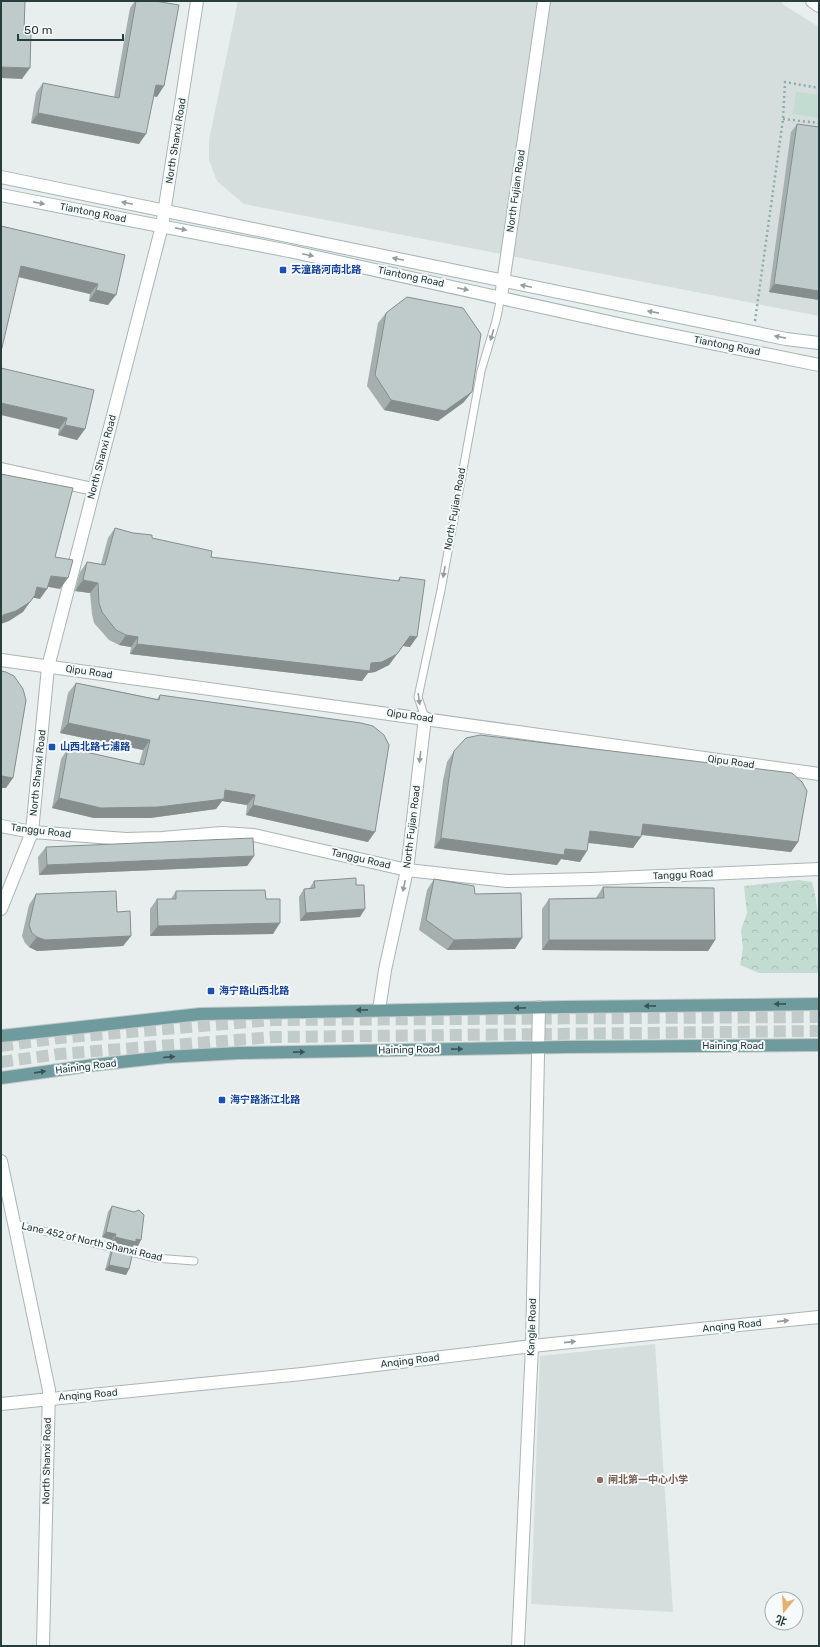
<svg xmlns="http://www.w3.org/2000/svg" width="820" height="1647" viewBox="0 0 820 1647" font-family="Rubik,'Noto Sans SC',sans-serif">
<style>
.built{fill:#d5dedc}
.green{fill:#c2dcd2}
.forest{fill:url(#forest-crowns)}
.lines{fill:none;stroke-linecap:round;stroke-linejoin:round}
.trunk-tunnel{stroke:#c1cbca;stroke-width:12;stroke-dasharray:12 6;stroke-linecap:butt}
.service-casing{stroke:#aab5b5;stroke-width:9}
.minor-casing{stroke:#aab5b5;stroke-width:14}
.tertiary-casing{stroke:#aab5b5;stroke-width:14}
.secondary-casing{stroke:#a3b5b5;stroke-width:14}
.primary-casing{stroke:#c3c9c9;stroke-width:14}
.path{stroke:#8badae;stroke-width:2.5;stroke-dasharray:2 3;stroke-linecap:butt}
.service{stroke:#fff;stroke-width:7}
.minor{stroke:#fff;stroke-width:12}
.tertiary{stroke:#fff;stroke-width:12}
.secondary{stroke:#fff;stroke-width:12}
.primary{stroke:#709b9e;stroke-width:12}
.wall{fill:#a4afae}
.shaded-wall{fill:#868e8d}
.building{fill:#bfcbca;stroke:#868e8d}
.oneway{fill:#939e9e}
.oneway2{fill:#395456}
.transit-dot{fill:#1a4fb4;stroke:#f7fafa;stroke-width:1.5}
.education-dot{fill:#8d6e63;stroke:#f7fafa;stroke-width:1.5}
.labels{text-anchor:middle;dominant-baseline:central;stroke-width:4;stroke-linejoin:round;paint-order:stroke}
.street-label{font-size:10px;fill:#273d3e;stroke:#f7fafa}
.transit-label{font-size:10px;font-weight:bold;fill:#164399;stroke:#f7fafa;text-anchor:start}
.education-label{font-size:10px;font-weight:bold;fill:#785e54;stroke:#f7fafa;text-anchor:start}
</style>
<defs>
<pattern id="forest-crowns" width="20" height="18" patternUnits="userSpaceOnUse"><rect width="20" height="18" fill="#c2dcd2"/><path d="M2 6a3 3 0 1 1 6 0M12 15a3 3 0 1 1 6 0" fill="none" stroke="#a7beb5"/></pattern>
</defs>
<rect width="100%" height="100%" fill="#e7eeed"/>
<!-- built -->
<g class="built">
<polygon points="238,1 781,1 784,5 819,27 819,316 244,204 217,181 209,160 209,140"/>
<polygon points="655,1344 673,1612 531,1604 540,1356"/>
</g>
<!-- green -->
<polygon class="green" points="796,92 819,95 819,118 793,114"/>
<!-- forest -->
<path class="forest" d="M799,880L812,882C820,908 819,942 819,971L818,973H759L740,965L743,948L741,930L747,913L744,886Z"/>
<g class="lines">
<!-- trunk-tunnel -->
<g class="trunk-tunnel">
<polyline points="1,1046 59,1038 272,1020 819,1017"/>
<polyline points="1,1062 59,1054 274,1037 819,1031"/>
</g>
<!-- service casing -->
<g class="service-casing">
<g id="service">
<polyline points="425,718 418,697 441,590 481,371 496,321 501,297"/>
<polyline points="14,1224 155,1258 194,1261"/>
</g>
</g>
<!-- minor casing -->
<g class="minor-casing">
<g id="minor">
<polyline points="812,1 819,6"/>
<polyline points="1,469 93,489"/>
<polyline points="1,660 819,774"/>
<polyline points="1,826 32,832 126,839 162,838 222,833 254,835 407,870 507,881 591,879 819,869"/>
<polyline points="1,909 32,832 48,667 162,226 197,1"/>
<polyline points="379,1010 385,970 407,870 425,718"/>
<polyline points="1,1161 49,1390 43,1646"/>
<polyline points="1,1404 302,1374 532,1346 819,1317"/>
<polyline points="518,1646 532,1346 539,1007"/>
</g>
</g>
<!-- tertiary casing -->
<g class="tertiary-casing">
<polyline id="tertiary" points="501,297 544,1"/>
</g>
<!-- secondary casing -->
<g class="secondary-casing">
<g id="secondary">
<polyline points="1,177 786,339 819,343"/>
<polyline points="1,195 289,251 632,327 819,365"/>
</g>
</g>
<!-- primary casing -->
<g class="primary-casing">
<g id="primary">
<polyline points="1,1036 200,1014 565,1007 819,1004"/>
<polyline points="1,1078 94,1065 166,1057 239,1053 567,1047 819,1045"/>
</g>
</g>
<!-- path -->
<g class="path">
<polyline points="783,119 819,123"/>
<polyline points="755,321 783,119 785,82 819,88"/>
</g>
<!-- service -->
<use href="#service" class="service"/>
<!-- minor -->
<use href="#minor" class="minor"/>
<!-- tertiary -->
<use href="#tertiary" class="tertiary"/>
<!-- secondary -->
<use href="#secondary" class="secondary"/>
<!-- primary -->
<use href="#primary" class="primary"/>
</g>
<!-- wall -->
<g class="wall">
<polygon points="135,1 155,1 157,97 154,96 139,144 31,123 36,93 43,83 114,97 130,8"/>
<polygon points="797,124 819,300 769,292 791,132"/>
<polygon points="1,226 125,255 108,305 89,301 90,294 19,277"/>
<polygon points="386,313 464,402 438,421 384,410 367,386 378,323"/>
<polygon points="1,368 85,429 77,440 58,435 59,429"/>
<polygon points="115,528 152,538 211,557 397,581 400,577 410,647 403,646 389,665 375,672 368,673 362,681 130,654 131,647 119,645 109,640 94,623 92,614 90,593 75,591 80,572 87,562 101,564 108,538"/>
<polygon points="76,683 157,699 160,695 368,842 246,815 247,805 222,801 216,809 150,818 94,818 52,808 61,759 68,748 139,764 143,750 60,733 68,693"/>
<polygon points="454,751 798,842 791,852 641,835 633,848 588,843 580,862 561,859 557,865 434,848 443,780 447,762"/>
<polygon points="46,847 254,856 247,866 39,875 38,857"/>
<polygon points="434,879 475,894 515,949 447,950 419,930 427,890"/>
<polygon points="314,881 356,885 360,917 300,921 299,897 304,889 309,889"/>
<polygon points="603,887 715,940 708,951 542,950 542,909 549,899 596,898"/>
<polygon points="176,891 266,899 273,934 150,936 150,909 157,899 171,899"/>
<polygon points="36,894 117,912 131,936 123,946 37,951 29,947 25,943 22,936 29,905"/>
<polygon points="112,1206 138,1246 134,1245 132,1247 112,1242 112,1240 102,1237 108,1212"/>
<polygon points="113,1247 129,1269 126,1275 105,1270 110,1252"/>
</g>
<!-- shaded-wall -->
<g class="shaded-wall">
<polygon points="1,67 30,68 22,79 1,78"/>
<polygon points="156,85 164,86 157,97 149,95"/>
<polygon points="38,113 146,134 139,144 31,123"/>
<polygon points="21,266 98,284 90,294 14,276"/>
<polygon points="774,284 819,291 819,300 769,292"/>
<polygon points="96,290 116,295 108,305 89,301"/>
<polygon points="472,392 464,402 438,421 384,410 391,400"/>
<polygon points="1,403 67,418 59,429 1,415"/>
<polygon points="65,425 85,429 77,440 58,435"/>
<polygon points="51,576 68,578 60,589 43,586"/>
<polygon points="83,580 98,583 90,593 75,591"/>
<polygon points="37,587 47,589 40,599 29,597"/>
<polygon points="30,602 23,612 9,621 1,624 3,615"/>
<polygon points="126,635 138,637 131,647 119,645"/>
<polygon points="410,636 417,637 410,647 403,646 389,665 375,672 368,673 362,681 130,654 137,644 371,663"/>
<polygon points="68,723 150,740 143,750 60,733"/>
<polygon points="2,776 13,778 6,788 1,788 1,777"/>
<polygon points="225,790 255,795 247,805 222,801 216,809 150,818 94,818 52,808 59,798"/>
<polygon points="253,805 375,832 368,842 246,815"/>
<polygon points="643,824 798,842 791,852 635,834"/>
<polygon points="590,831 641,837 633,848 582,842"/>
<polygon points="441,838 565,849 587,851 580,862 561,859 557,865 434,848"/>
<polygon points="254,856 247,866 39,875 47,865"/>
<polygon points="365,909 360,917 300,921 306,913"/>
<polygon points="280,923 273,934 150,936 158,926"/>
<polygon points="131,936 123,946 37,951 29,947 37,937"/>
<polygon points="522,938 515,949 447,950 454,940"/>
<polygon points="549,940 715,940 708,951 542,950"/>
<polygon points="106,1232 116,1234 112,1240 102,1237"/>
<polygon points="115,1237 136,1239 141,1240 138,1246 134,1245 132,1247 112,1242"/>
<polygon points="109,1265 129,1269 126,1275 105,1270"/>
</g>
<!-- building -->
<g class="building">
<polygon points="1,1 25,1 24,31 31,31 30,68 1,67"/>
<polygon points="136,1 155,1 179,5 164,86 156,85 146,134 38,113 43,83 119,98"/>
<polygon points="797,124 819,127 819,291 774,284"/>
<polygon points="1,226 125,255 116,295 96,290 98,284 21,266 1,352"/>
<polygon points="407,297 463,308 481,334 472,392 445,411 391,400 375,375 386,313"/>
<polygon points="1,368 94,390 85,429 65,425 67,418 1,403"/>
<polygon points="1,474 73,488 55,557 73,560 68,578 51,576 47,589 37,587 35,595 30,602 16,611 3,615 1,624"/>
<polygon points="115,528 133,533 152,535 152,538 212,551 211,557 399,581 400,577 425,580 417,637 410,636 397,654 382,662 371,663 370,671 137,644 138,637 126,635 116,630 102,612 99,603 98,583 83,580 87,562 105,565"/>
<polygon points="1,671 6,672 14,676 23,689 26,700 13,778 2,776 1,782"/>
<polygon points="76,683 159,700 160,695 361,723 373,726 384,735 389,745 375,832 253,805 255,795 225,790 224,799 158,807 101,808 59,798 68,748 144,765 150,740 68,723"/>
<polygon points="480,735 792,773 802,782 807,791 798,842 643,824 641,837 590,831 587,851 565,849 564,855 441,838 450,770 454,751 466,738"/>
<polygon points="253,838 254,856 47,865 46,847"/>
<polygon points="356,878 356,885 364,885 365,909 306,913 304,889 315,888 314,881"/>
<polygon points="434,879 474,886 475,894 521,893 522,938 454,940 426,920"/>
<polygon points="603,887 714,888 715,940 549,940 549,899 604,898"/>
<polygon points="265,890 266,899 280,899 280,923 158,926 157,899 176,899 176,891"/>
<polygon points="116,891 117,912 130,911 131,936 45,940 37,937 32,933 29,925 36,894"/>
<polygon points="112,1206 134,1212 139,1210 144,1215 141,1240 136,1239 136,1242 115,1237 116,1234 106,1232"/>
<polygon points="113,1247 133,1252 129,1269 109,1265"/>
</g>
<!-- one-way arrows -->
<defs><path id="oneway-solid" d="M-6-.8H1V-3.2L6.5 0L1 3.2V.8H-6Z"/></defs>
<g class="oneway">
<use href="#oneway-solid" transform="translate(39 203) rotate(11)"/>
<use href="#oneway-solid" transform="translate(127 203) rotate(-168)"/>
<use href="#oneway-solid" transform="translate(181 229) rotate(11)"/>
<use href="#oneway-solid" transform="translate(308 255) rotate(12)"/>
<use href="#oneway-solid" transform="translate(398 259) rotate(-168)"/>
<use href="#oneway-solid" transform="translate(526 286) rotate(-168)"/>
<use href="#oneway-solid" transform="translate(463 289) rotate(12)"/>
<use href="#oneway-solid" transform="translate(653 312) rotate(-169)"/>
<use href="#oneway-solid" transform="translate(492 335) rotate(107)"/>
<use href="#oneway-solid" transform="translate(780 337) rotate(-169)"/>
<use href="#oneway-solid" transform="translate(444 572) rotate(100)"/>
<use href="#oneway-solid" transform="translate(419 699) rotate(82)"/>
<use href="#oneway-solid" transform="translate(420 757) rotate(97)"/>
<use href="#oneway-solid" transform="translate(404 886) rotate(102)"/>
<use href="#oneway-solid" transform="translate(783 1321) rotate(-6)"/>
<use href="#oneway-solid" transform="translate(570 1342) rotate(-6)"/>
</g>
<g class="oneway2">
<use href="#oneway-solid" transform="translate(780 1004) rotate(179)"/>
<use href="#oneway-solid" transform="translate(650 1006) rotate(179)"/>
<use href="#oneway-solid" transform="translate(520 1008) rotate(179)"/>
<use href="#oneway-solid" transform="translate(362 1010) rotate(179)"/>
<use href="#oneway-solid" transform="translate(457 1049) rotate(-1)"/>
<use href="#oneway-solid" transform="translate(299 1052) rotate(-1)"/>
<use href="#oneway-solid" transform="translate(169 1057) rotate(-5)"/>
<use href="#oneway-solid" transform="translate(40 1072) rotate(-8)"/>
</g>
<!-- markers -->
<g class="transit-dot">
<rect x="279" y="266" width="8" height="8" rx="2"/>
<rect x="48" y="743" width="8" height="8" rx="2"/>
<rect x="207" y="987" width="8" height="8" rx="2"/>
<rect x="218" y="1096" width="8" height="8" rx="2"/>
</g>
<circle class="education-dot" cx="600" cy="1480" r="4"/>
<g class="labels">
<!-- street labels -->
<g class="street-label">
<text transform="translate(176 141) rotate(-81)">North Shanxi Road</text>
<text transform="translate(516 191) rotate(-82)">North Fujian Road</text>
<text transform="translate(93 213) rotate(11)">Tiantong Road</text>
<text transform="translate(411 277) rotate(12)">Tiantong Road</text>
<text transform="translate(727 346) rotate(11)">Tiantong Road</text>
<text transform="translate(102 457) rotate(-75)">North Shanxi Road</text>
<text transform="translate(455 509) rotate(-80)">North Fujian Road</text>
<text transform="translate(89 672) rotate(8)">Qipu Road</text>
<text transform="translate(410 716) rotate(8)">Qipu Road</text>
<text transform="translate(731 762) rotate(8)">Qipu Road</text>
<text transform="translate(38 773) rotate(-84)">North Shanxi Road</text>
<text transform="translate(412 827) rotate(-83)">North Fujian Road</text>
<text transform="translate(41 831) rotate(7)">Tanggu Road</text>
<text transform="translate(361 859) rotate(13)">Tanggu Road</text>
<text transform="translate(683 875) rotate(-3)">Tanggu Road</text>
<text x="733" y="1046">Haining Road</text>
<text transform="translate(409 1050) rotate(-1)">Haining Road</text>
<text transform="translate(86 1067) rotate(-7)">Haining Road</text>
<text transform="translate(92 1242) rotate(13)">Lane 452 of North Shanxi Road</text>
<text transform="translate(732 1326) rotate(-6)">Anqing Road</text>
<text transform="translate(532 1327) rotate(-88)">Kangle Road</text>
<text transform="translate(410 1361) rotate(-7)">Anqing Road</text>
<text transform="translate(88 1395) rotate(-5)">Anqing Road</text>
<text transform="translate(47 1461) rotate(-89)">North Shanxi Road</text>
</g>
<!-- transit labels -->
<g class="transit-label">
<text x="291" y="270">天潼路河南北路</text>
<text x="60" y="747">山西北路七浦路</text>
<text x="219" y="991">海宁路山西北路</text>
<text x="230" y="1100">海宁路浙江北路</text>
</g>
<!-- education labels -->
<g class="education-label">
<text x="608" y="1480">闸北第一中心小学</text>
</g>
</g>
<!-- border -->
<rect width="820" height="1647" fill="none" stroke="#273d3e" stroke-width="4"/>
<!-- north arrow -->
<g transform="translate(784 1611) rotate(198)"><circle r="19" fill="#f7fafa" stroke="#a4aeaf"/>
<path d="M0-3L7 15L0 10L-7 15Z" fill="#e3b26f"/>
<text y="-6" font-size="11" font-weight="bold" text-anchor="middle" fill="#273d3e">北</text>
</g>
<!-- scale -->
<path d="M18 34v6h105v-6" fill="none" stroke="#273d3e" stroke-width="2"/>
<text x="24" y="34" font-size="12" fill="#273d3e" stroke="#f7fafa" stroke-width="3" paint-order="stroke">50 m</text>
</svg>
